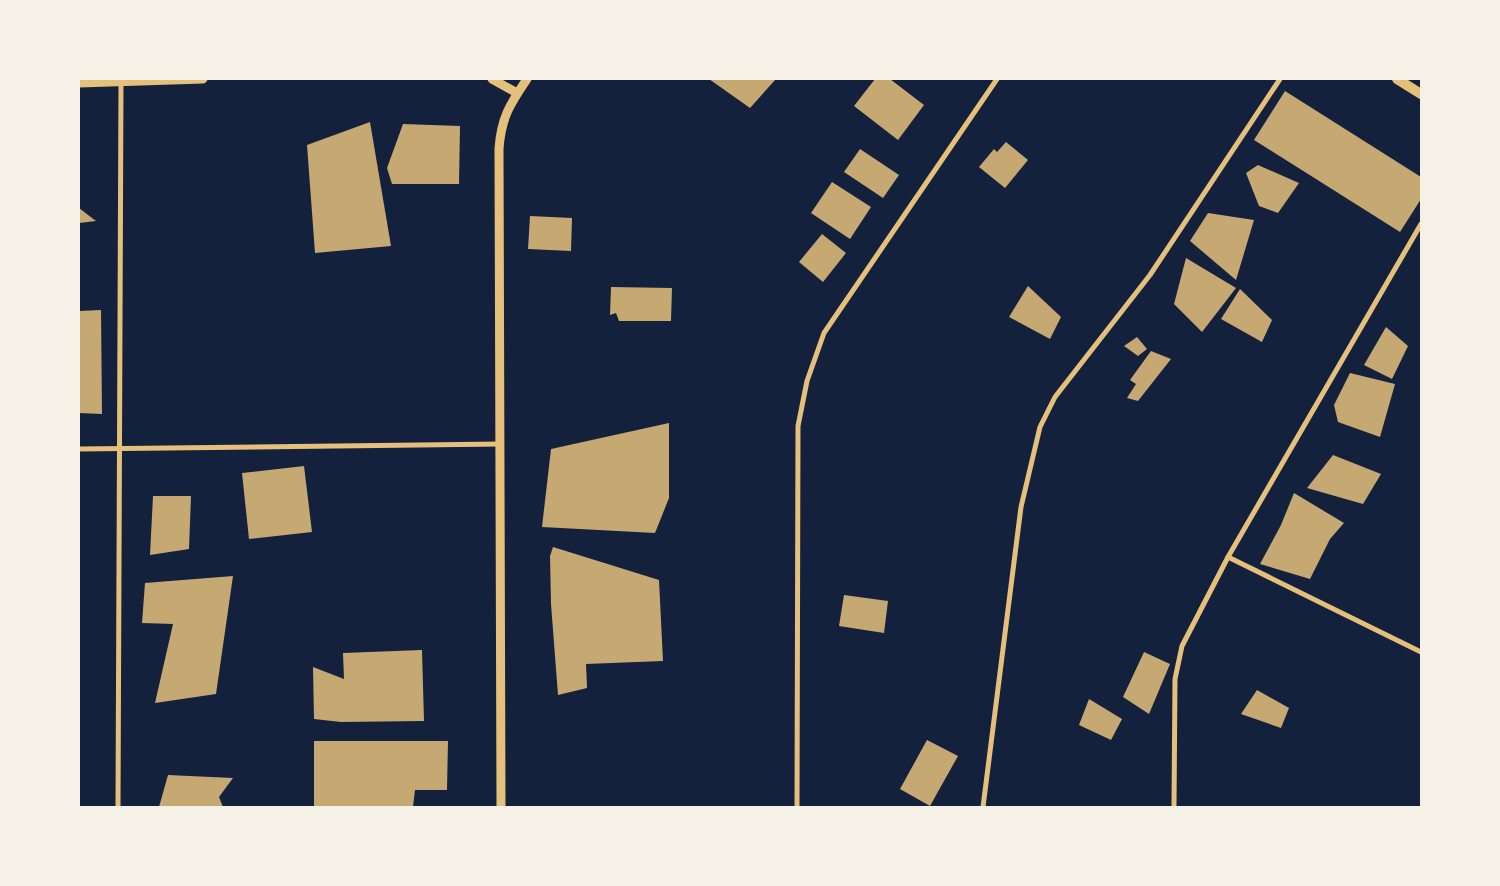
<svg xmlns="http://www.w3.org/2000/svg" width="1500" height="886" viewBox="0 0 1500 886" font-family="'Noto Serif',serif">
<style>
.building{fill:#c6a872}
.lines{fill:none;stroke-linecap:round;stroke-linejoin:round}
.minor{stroke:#e5c07b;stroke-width:5}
.tertiary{stroke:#e5c07b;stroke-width:9}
.secondary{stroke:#e5c07b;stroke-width:10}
</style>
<rect width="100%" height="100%" fill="#14213d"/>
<!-- building -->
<g class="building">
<polygon points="709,79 776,79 750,108"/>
<polygon points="875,79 890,79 924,105 898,140 854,106"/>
<polygon points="1285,91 1421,177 1421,199 1400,232 1254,140"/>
<polygon points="370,122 391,246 315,253 307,145"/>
<polygon points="403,124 460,126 459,184 392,184 387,168"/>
<polygon points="1006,142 1028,160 1005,188 979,167 994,149 997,152"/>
<polygon points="860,149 899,175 883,198 844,172"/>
<polygon points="1258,165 1299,183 1278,213 1259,206 1246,173"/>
<polygon points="832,182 871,207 850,239 811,213"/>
<polygon points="79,208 96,221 79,223"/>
<polygon points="1208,213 1254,220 1236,280 1190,241"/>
<polygon points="530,216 572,218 571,251 528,249"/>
<polygon points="822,234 846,253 823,282 799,262"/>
<polygon points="1186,258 1236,288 1202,332 1174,304"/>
<polygon points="1028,286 1061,317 1050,339 1009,317"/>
<polygon points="611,287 672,288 671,321 619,321 616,313 610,315"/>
<polygon points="1240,289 1272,320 1262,342 1221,319"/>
<polygon points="101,310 102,414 79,413 79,311"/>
<polygon points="1386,327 1408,346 1392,379 1364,365"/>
<polygon points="1137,337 1147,349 1138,356 1124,346"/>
<polygon points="1151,351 1171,359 1138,401 1127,398 1136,384 1130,380"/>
<polygon points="1350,373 1395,384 1380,437 1338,422 1334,405"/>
<polygon points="669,423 669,498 655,533 542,527 551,449"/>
<polygon points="1333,455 1381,474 1363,504 1307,488"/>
<polygon points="304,466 312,532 249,539 242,473"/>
<polygon points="1294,493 1344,523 1330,539 1310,579 1260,564 1281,525"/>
<polygon points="153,496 191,496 189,549 150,555"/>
<polygon points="553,547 659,580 663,661 586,664 587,688 558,695 551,604 550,556"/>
<polygon points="233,576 216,694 155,703 173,624 142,623 145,583"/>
<polygon points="844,595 888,601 884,633 839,626"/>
<polygon points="422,650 424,721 341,722 314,719 313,667 344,679 343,653"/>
<polygon points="1144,652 1170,664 1149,714 1123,697"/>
<polygon points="1257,690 1289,708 1281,728 1241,714"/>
<polygon points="1089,699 1122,719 1111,740 1079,725"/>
<polygon points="927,740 958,756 930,806 900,789"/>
<polygon points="314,741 448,741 447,790 415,790 413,807 314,807"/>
<polygon points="168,775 233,778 219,797 223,807 159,807"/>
</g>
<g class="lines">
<!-- minor -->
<g class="minor">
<polyline points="79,449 501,444"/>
<polyline points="1228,557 1421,652"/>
<polyline points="118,807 121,82"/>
<polyline points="797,807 798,426 807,381 824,333 997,79"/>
<polyline points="983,807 1021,507 1040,427 1055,397 1150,275 1280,79"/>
<polyline points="1174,807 1175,679 1182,646 1228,557 1421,224"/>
</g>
<!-- tertiary -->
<g class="tertiary">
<polyline points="492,79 517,93"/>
<polyline points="79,83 203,79"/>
<path d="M501,807L499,149C501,118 510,104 527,79"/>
</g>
<!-- secondary -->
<polyline class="secondary" points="1397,79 1421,94"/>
</g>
<!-- border -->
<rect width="1500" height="886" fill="none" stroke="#f6f1e7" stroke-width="160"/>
</svg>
